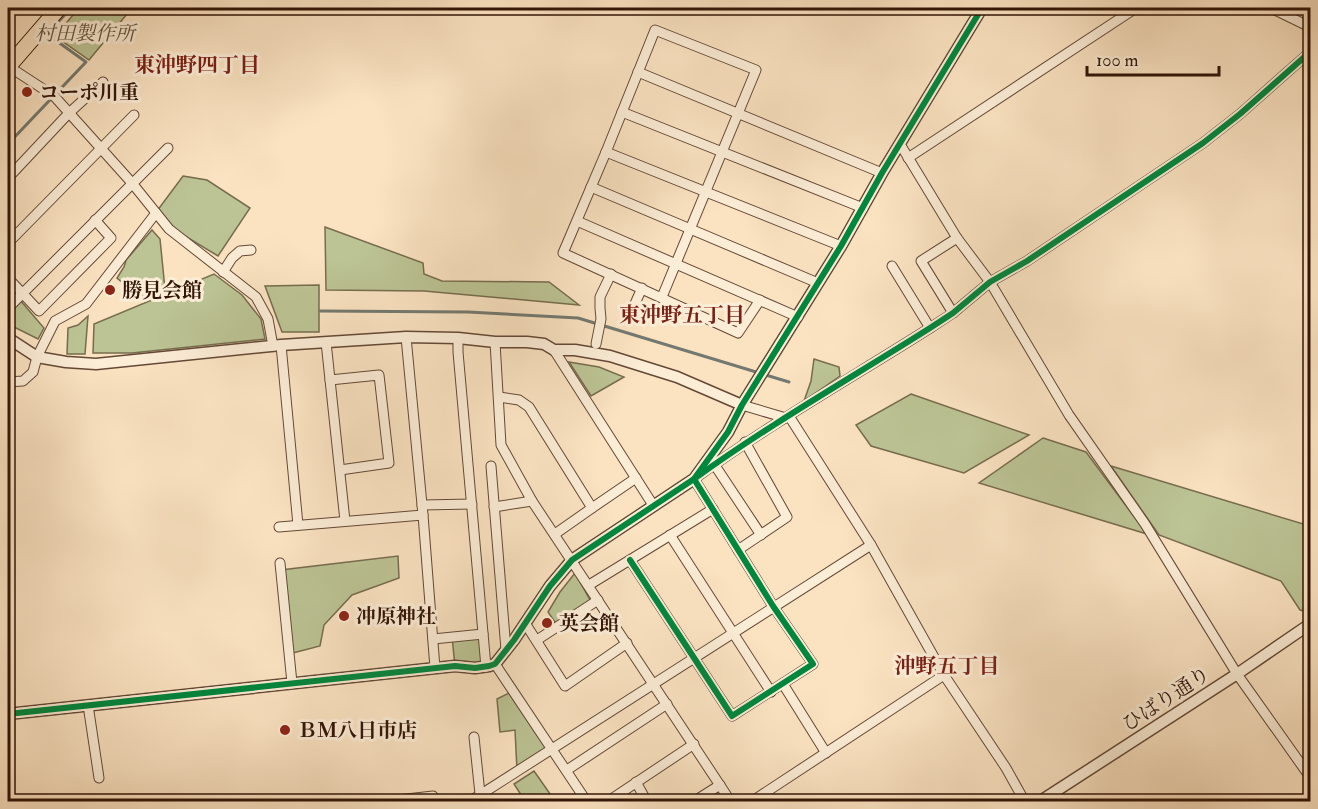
<svg xmlns="http://www.w3.org/2000/svg" width="1318" height="809" viewBox="0 0 1318 809" font-family="'IM FELL Double Pica','Noto Serif JP',serif">
<style>
.green{fill:#bcc495;stroke:#776c4e;stroke-width:1.5}
.lines{fill:none;stroke-linecap:round;stroke-linejoin:round}
.stream{stroke:#737971;stroke-width:3}
.minor-casing{stroke:#644836;stroke-width:11}
.tertiary-casing{stroke:#644836;stroke-width:13}
.trunk-casing{stroke:#321407;stroke-width:17}
.minor{stroke:#fcedd7;stroke-width:9}
.tertiary{stroke:#fcedd7;stroke-width:10}
.trunk{stroke:#fbe3c2;stroke-width:15}
.cycleway-casing{stroke:#fcedd7;stroke-width:10}
.cycleway{stroke:#00873e;stroke-width:6}
.poi-dot{fill:#8f2418;stroke:#fcedd7;stroke-width:2}
.labels{text-anchor:middle;dominant-baseline:central;stroke-width:6;stroke-linejoin:round;paint-order:stroke}
.park-label{font-size:20px;font-style:italic;fill:#625239;stroke:#fcedd7}
.poi-label{font-size:20px;font-weight:bold;fill:#321407;stroke:#fcedd7;text-anchor:start}
.street-label{font-size:20px;fill:#321407;stroke:#fcedd7}
.neighbourhood-label{font-size:21px;font-weight:bold;fill:#7a1f14;stroke:#fcedd7}
</style>
<rect width="100%" height="100%" fill="#fbe3c2"/>
<filter id="stains"><feTurbulence type="fractalNoise" baseFrequency=".00333" numOctaves="4"/><feColorMatrix values="0 0 0 0 .2 0 0 0 0 .09 0 0 0 0 .02 0 0 0 .5 -.17"/></filter>
<radialGradient id="worn" r=".72"><stop offset=".6" stop-color="#630" stop-opacity="0"/><stop offset="1" stop-color="#630" stop-opacity=".3"/></radialGradient>
<!-- green -->
<g class="green">
<polygon points="79,8 132,8 89,60 55,36"/>
<polygon points="183,176 207,180 250,208 218,256 170,227 157,211"/>
<polygon points="325,227 423,263 424,274 442,281 549,282 579,305 424,291 326,290"/>
<polygon points="152,230 160,239 165,289 143,300 117,278 124,267 126,260"/>
<polygon points="214,274 242,295 261,319 265,339 132,353 93,353 94,324"/>
<polygon points="319,285 319,332 282,332 265,286"/>
<polygon points="8,286 44,328 38,339 8,324"/>
<polygon points="88,316 85,354 67,354 68,328 78,325"/>
<polygon points="814,359 839,367 840,376 804,401 811,381"/>
<polygon points="569,362 599,367 624,377 591,396"/>
<polygon points="911,394 1029,435 964,473 871,446 856,425"/>
<polygon points="1043,438 1086,452 1147,534 979,483"/>
<polygon points="1111,466 1310,526 1310,612 1300,610 1281,581 1159,535"/>
<polygon points="398,556 399,578 352,595 324,625 320,646 289,654 281,570"/>
<polygon points="575,573 590,600 557,625 548,612 560,592"/>
<polygon points="483,634 486,667 455,666 452,637"/>
<polygon points="513,691 551,748 517,770 515,730 500,732 497,699"/>
<polygon points="534,771 555,801 525,801 514,784"/>
</g>
<g class="lines">
<!-- stream -->
<g class="stream">
<polyline points="8,144 86,62 47,34 71,8"/>
<polyline points="320,311 468,312 578,318 789,382"/>
</g>
<!-- minor casing -->
<g class="minor-casing">
<g id="minor">
<polyline points="1271,8 1310,27"/>
<polyline points="8,66 54,96 132,183 169,229 256,297 268,319 273,346"/>
<polyline points="638,72 882,173"/>
<polyline points="622,112 863,208"/>
<polyline points="900,144 957,238 990,282 1069,415 1145,524 1237,674 1310,777"/>
<polyline points="606,152 841,246"/>
<polyline points="908,158 1136,8"/>
<polyline points="8,178 69,113 103,82"/>
<polyline points="591,187 818,283"/>
<polyline points="577,221 798,317"/>
<polyline points="8,243 134,115"/>
<polyline points="892,266 930,328"/>
<polyline points="223,272 232,258 240,251 251,250"/>
<polyline points="8,278 39,311 111,238 95,220"/>
<polyline points="662,297 756,70 655,30 606,152 563,253 738,333 760,300"/>
<polyline points="8,308 168,148"/>
<polyline points="633,308 642,288"/>
<polyline points="953,313 921,261 957,238"/>
<polyline points="458,338 458,352 486,667"/>
<polyline points="326,342 345,521"/>
<polyline points="495,342 501,445 532,501 731,802"/>
<polyline points="596,344 601,319 600,308 600,297 611,274"/>
<polyline points="281,345 298,525"/>
<polyline points="554,350 653,505"/>
<polyline points="330,380 379,375 389,463 340,470"/>
<polyline points="8,382 23,381 33,372 37,357 55,321 86,304 156,213"/>
<polyline points="499,397 519,400 529,407 592,508 555,534"/>
<polyline points="742,405 786,418"/>
<polyline points="789,416 871,545 944,675 1006,768 1025,802"/>
<polyline points="714,464 761,535"/>
<polyline points="491,466 506,650"/>
<polyline points="422,505 472,504"/>
<polyline points="494,507 532,501"/>
<polyline points="592,508 636,478"/>
<polyline points="423,515 435,668"/>
<polyline points="279,527 423,515 406,337"/>
<polyline points="670,535 771,692"/>
<polyline points="738,550 787,517 745,442"/>
<path d="M630,560L732,716L813,664L773,606L694,479C770,424 851,378 930,328L953,313L990,282L1027,261L1203,143L1240,114L1310,52"/>
<polyline points="280,563 292,683"/>
<polyline points="589,585 713,509"/>
<polyline points="525,623 565,686 627,643"/>
<polyline points="433,639 483,634"/>
<polyline points="537,640 598,600"/>
<polyline points="495,664 587,802"/>
<polyline points="783,684 826,753"/>
<polyline points="88,705 99,778"/>
<polyline points="474,737 480,794"/>
<polyline points="567,770 667,704"/>
<polyline points="636,782 647,802"/>
<polyline points="380,802 433,796 437,802"/>
<polyline points="469,802 871,545"/>
<polyline points="607,802 694,744"/>
<polyline points="693,802 720,785"/>
<polyline points="751,802 944,675"/>
</g>
</g>
<!-- tertiary casing -->
<g class="tertiary-casing">
<g id="tertiary">
<polyline points="8,338 37,357 66,362 96,364 281,345 406,337 458,338 495,342 527,342 544,344 554,350 575,350 610,356 677,377 742,405"/>
<polyline points="8,714 455,666 475,668 489,666 495,664 514,640 550,586 572,560 694,479 728,432 742,405 841,246 882,173 982,8"/>
<polyline points="1039,802 1237,674 1310,624"/>
</g>
</g>
<!-- trunk casing -->
<g class="trunk-casing">
<polyline id="trunk" points="8,67 59,8"/>
</g>
<!-- minor -->
<use href="#minor" class="minor"/>
<!-- tertiary -->
<use href="#tertiary" class="tertiary"/>
<!-- trunk -->
<use href="#trunk" class="trunk"/>
<!-- cycleway casing -->
<g class="cycleway-casing">
<g id="cycleway">
<path d="M630,560L732,716L813,664L773,606L694,479C770,424 851,378 930,328L953,313L990,282L1027,261L1203,143L1240,114L1310,52"/>
<polyline points="8,714 455,666 475,668 489,666 495,664 514,640 550,586 572,560 694,479 728,432 742,405 841,246 882,173 982,8"/>
</g>
</g>
<!-- cycleway -->
<use href="#cycleway" class="cycleway"/>
</g>
<!-- markers -->
<g class="poi-dot">
<circle cx="27" cy="92" r="6"/>
<circle cx="110" cy="290" r="6"/>
<circle cx="344" cy="616" r="6"/>
<circle cx="547" cy="623" r="6"/>
<circle cx="285" cy="730" r="6"/>
</g>
<g class="labels">
<!-- park labels -->
<g class="park-label">
<text x="85" y="33">村田製作所</text>
</g>
<!-- poi labels -->
<g class="poi-label">
<text x="39" y="92">コーポ川重</text>
<text x="122" y="290">勝見会館</text>
<text x="356" y="616">冲原神社</text>
<text x="559" y="623">英会館</text>
<text x="297" y="730">ＢＭ八日市店</text>
</g>
<!-- street labels -->
<g class="street-label">
<text transform="translate(1166 699) rotate(-33)">ひばり通り</text>
</g>
<!-- neighbourhood labels -->
<g class="neighbourhood-label">
<text x="197" y="65">東沖野四丁目</text>
<text x="682" y="315">東沖野五丁目</text>
<text x="947" y="666">沖野五丁目</text>
</g>
</g>
<!-- margin -->
<rect width="1318" height="809" fill="none" stroke="#fbe3c2" stroke-width="30"/>
<rect x="9" y="9" width="1300" height="791" fill="none" stroke="#321407" stroke-width="3"/>
<rect x="15" y="15" width="1288" height="779" fill="none" stroke="#321407" stroke-width="1.5"/>
<!-- scale -->
<path d="M1087 66v9h132v-9" fill="none" stroke="#321407" stroke-width="3"/>
<text x="1096" y="66" font-size="18" fill="#321407" stroke="#fcedd7" stroke-width="4.5" paint-order="stroke">100 m</text>
<rect width="100%" height="100%" filter="url(#stains)"/>
<rect width="100%" height="100%" fill="url(#worn)"/>
</svg>
